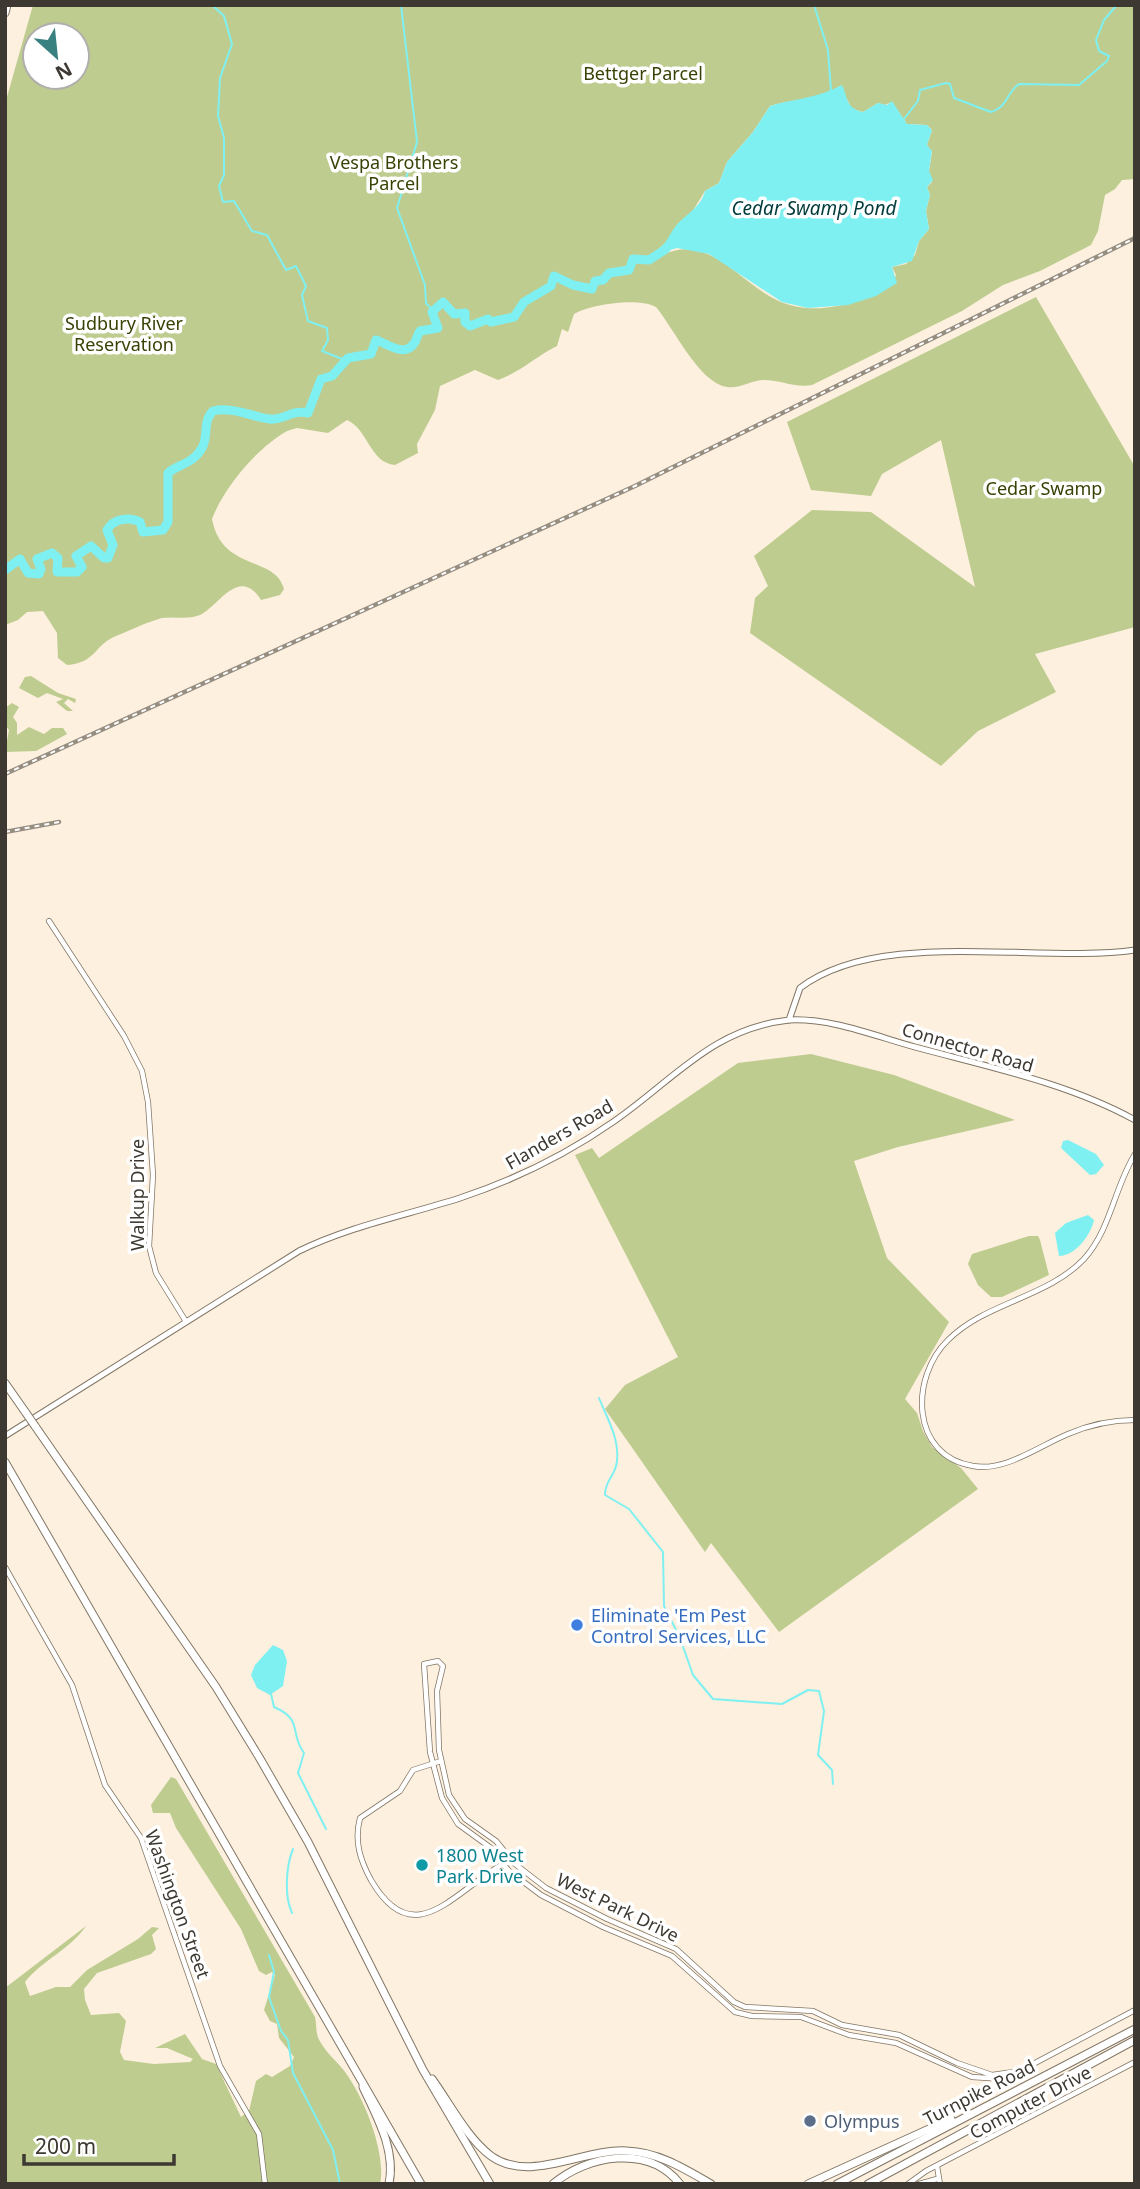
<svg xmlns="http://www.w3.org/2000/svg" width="1140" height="2189" viewBox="0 0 1140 2189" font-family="'Noto Sans',sans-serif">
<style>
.green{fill:#becc90;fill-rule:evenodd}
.water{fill:#7ff0f1}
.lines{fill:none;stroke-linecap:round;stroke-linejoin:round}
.stream{stroke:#7ff0f1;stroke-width:2}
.river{stroke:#7ff0f1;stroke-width:9}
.street-casing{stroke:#817565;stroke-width:6}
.secondary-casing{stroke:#817565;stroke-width:7}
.highway-casing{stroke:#817565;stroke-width:9}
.street{stroke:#fff;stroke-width:4.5}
.secondary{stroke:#fff;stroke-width:5}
.highway{stroke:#fff;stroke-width:7}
.rail-casing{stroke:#978e82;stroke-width:4.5}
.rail{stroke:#fff;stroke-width:2;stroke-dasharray:5;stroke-linecap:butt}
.highway-bridge-casing{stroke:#817565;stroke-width:9;stroke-linecap:butt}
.highway-bridge{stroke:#fff;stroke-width:7}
.shop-dot{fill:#3f7fe0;stroke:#fff;stroke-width:2.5}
.culture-dot{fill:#0f9aa8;stroke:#fff;stroke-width:2.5}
.service-dot{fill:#5c6f8a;stroke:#fff;stroke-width:2.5}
.labels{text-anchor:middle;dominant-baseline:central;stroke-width:7;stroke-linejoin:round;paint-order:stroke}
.park-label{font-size:18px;fill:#394204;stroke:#fff}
.street-label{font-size:18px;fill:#3d3831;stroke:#fff}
.shop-label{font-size:18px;fill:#366cbe;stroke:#fff;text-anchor:start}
.culture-label{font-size:18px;fill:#0d838f;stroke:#fff;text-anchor:start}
.service-label{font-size:18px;fill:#4e5e75;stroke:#fff;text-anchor:start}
.water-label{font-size:19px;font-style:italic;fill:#003a3a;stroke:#fff}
</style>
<rect width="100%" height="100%" fill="#fdf0de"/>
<!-- green -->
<g class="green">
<path d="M33,5H1135V179L1122,180L1115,189L1105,195L1098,231L1091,245L1040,271L1003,285L962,311L812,385C794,388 781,380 764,380C751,380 740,389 727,387C699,383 673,327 656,307C640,297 590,304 574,314L568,332L562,329L557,346C535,357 522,371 498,380L475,370L440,386L435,410L417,444L418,453L395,465C370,463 368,429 347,420L328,433L297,428L287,431C257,448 224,487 212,519C222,572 275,555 284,589L280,595L261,600C239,565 218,607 200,615C187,620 175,616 162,618C147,622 131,630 116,636C94,645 96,663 67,665L58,658L57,633L43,611L27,612L18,620L5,625V104ZM35,35H77V77H35ZM840,86L852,109L863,112L878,103L885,105L892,102L907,124L927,125L932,130L927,145L932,152L929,171L932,182L927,187L930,195L926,211L929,229L919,241L915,255L906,264L892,267L896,275C890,290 878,294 863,299C839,307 815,312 790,305C744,293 714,230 662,255L657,250L668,241L678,224L692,212L705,191L719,183L727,162L753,132L770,106C792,99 819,100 840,86Z"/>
<polygon points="1036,297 1135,467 1135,627 1035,654 1056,692 978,731 941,766 750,633 755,598 768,586 754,556 812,510 871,512 975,587 941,440 882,474 871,496 811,490 787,422"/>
<polygon points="31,676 58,693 76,699 75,703 68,699 64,703 73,711 67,711 56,702 63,699 47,693 38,698 19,688 25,677"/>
<polygon points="12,703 19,707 13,717 17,723 17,735 29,727 44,734 52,728 63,728 67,734 36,751 5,752 9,730 5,725 5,708"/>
<polygon points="811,1054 894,1075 1015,1120 898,1147 854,1161 887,1258 949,1322 905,1399 917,1413 923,1431 932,1447 961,1468 978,1489 779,1632 711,1543 705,1552 605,1409 625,1385 678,1357 575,1155 592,1148 599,1158 738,1063"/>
<polygon points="1029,1236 1038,1236 1040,1240 1049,1275 1002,1297 991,1297 978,1285 968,1264 972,1254"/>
<path d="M171,1777L176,1779L315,2017C317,2026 315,2035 321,2043C326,2052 335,2060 341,2067C362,2091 387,2153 380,2184H5V1988L86,1926C71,1949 42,1960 25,1982L30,1996L56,1987H70L87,1970L138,1939L152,1927L159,1928L152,1935L156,1949L151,1954L97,1973L84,1989L85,2000L91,2015L119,2013L126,2021L120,2052L124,2060L154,2064L190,2062L193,2059L167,2048H155L185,2034L202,2059L216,2064L241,2117L249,2111L256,2081L266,2074L272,2077L290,2066L294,2057L279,2038L277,2024L270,2021L264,2010L275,1975L272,1972L266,1975L259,1971L241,1929L176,1828L170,1813H153L151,1805Z"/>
</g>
<!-- water -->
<g class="water">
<path d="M842,85C848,97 845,108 863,112L878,103L887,105L892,101L907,124L927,125L932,130L927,145L932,151L929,171L933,180L927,187L930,195L926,211L929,229L919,241L912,261L892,267L897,283L876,296L848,305L808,308L782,302L709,254L677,248L658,254L657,250C667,243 668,237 675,227C685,214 700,209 705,191L719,183L727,162L753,132L770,106C793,99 819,98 842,85Z"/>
<polygon points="1068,1140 1096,1154 1104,1165 1096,1174 1090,1175 1061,1148 1063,1141"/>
<path d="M1088,1215L1094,1220C1091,1235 1075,1256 1059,1256L1055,1233L1066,1223Z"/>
<polygon points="273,1645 283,1650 287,1661 283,1686 270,1695 257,1688 251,1675 255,1665"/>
</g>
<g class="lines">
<!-- stream -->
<g class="stream">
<polyline points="212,5 224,16 232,44 220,78 218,116 224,138 224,175 219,186 223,202 234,201 252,231 267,235 286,270 296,266 306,286 302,295 308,321 327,328 328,340 322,351 345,360"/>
<polyline points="401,5 417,142 397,208 425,285 426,303 432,310"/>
<polyline points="814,5 828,50 831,91"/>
<path d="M904,119L918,101L920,90L946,83L950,84L954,98L991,112C1008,107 1006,93 1019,84L1079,85L1107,61L1109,56L1099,51L1096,40L1104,20L1117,5"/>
<path d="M599,1398C607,1418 622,1443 616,1466C613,1478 605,1481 605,1495L629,1509L663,1552L664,1606L680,1638L693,1675L713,1699L782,1704L808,1690L819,1691L824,1711L818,1755L832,1770L833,1784"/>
<path d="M271,1694L274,1707C304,1720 289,1733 304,1753L298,1773L326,1829"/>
<path d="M292,1913C284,1896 286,1866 293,1849"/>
<polyline points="269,1955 274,1972 269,1997 281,2031 288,2040 293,2073 333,2150 340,2184"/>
</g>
<!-- river -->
<path class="river" d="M5,570L20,559L28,573L39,574L41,569L37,559L52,553L58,558L57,572H77L82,567L76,556L91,546L104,558H108L113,545L107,530C113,519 129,516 140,522L143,532L163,530L168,522V473C178,464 193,464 202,448C209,436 202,422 213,411C232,406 252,417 270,419C283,421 292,409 308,413L321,379L332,376L348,358L371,354L376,340C387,343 405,359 415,342C417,339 417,335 420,331L438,328L432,312L443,302L454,314L465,313V322L470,326L488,319L491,322L514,317L524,302L551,286L554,276L573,285L592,289L595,281L603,280L609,273L629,270L633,259L649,260L666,249"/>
<!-- street casing -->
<g class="street-casing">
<g id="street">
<polyline points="49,921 124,1036 142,1071 148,1102 153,1175 149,1246 156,1273 185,1320"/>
<path d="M1135,1154C1114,1188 1111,1229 1084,1259C1047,1298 986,1302 948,1340C910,1377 910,1456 973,1466C1005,1472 1039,1446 1068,1434C1089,1425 1112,1420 1135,1420"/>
<polyline points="5,1567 72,1685 105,1785 141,1838 220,2066 259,2134 265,2184"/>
<path d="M441,1761L413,1770L400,1791L360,1818C354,1841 360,1860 371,1880C414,1954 454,1891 503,1864"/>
<polyline points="1020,2071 992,2075 957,2063 899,2035 842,2025 813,2011 745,2007 734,2002 676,1949 607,1919 546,1888 515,1864 496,1841 465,1819 449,1795 439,1750 437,1691 443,1666 438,1661 424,1664 430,1752 442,1798 458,1824 491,1848 509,1871 541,1895 603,1927 672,1956 735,2012 752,2016 801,2017 849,2035 896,2043 972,2077 1004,2079 1020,2071 1135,2010"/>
<polyline points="937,2166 940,2184"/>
<polyline points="908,2184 926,2171 1135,2062"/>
<polyline points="919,2184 937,2179"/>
</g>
</g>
<!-- secondary casing -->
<g class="secondary-casing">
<g id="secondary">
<path d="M789,1020C832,1018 875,1036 915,1047C989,1067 1068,1083 1135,1120"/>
<path d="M5,1436L299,1251C350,1226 407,1215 460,1198C514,1180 567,1154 613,1122C674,1080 711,1029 789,1020L800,988C880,927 1039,964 1135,950"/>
</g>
</g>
<!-- highway casing -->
<g class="highway-casing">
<g id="highway">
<polyline points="5,13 7,5"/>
<polyline points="5,1383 26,1413"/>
<polyline points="35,1426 216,1687 259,1757 308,1842 423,2070 490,2184"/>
<polyline points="5,1462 421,2184"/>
<path d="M432,2079C450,2104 467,2138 491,2156C530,2184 584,2148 627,2151C658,2152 685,2169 711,2184"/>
<path d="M363,2087C377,2117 396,2150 389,2184"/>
<path d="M553,2184C587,2155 649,2144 680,2184"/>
<polyline points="808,2184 951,2119"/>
<polyline points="837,2184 1135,2029"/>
<polyline points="868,2184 1135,2040"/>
</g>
</g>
<!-- street -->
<use href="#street" class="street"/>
<!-- secondary -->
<use href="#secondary" class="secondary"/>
<!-- highway -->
<use href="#highway" class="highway"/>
<!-- rail casing -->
<g class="rail-casing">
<g id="rail">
<polyline points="5,774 635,486 1135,238"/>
<polyline points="5,832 59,822"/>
</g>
</g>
<!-- rail -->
<use href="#rail" class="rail"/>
<!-- highway-bridge casing -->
<g class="highway-bridge-casing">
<polyline id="highway-bridge" points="26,1413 35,1426"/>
</g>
<!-- highway-bridge -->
<use href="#highway-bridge" class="highway-bridge"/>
</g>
<!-- markers -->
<circle class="shop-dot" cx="577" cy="1625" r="7"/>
<circle class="culture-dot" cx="422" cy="1865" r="7"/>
<circle class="service-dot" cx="810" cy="2121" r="7"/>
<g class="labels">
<!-- park labels -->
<g class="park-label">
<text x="643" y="73">Bettger Parcel</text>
<text x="394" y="162">Vespa Brothers<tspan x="394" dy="21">Parcel</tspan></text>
<text x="124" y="323">Sudbury River<tspan x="124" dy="21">Reservation</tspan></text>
<text x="1044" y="488">Cedar Swamp</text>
</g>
<!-- street labels -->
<g class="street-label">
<text transform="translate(968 1047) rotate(16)">Connector Road</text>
<text transform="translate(559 1134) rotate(-30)">Flanders Road</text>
<text transform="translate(137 1195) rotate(-90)">Walkup Drive</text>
<text transform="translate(178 1904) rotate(70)">Washington Street</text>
<text transform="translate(618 1907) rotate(26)">West Park Drive</text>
<text transform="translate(979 2092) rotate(-27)">Turnpike Road</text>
<text transform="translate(1030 2102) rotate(-28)">Computer Drive</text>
</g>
<!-- shop labels -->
<g class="shop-label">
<text x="591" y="1615">Eliminate 'Em Pest<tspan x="591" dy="21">Control Services, LLC</tspan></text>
</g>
<!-- culture labels -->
<g class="culture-label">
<text x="436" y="1855">1800 West<tspan x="436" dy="21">Park Drive</tspan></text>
</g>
<!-- service labels -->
<g class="service-label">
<text x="824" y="2121">Olympus</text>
</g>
<!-- water labels -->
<g class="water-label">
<text x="814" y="208">Cedar Swamp Pond</text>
</g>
</g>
<!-- border -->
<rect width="1140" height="2189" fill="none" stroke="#3d3831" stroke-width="14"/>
<!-- north arrow -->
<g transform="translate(56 56) rotate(153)"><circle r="33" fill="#ffffff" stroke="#b1afad" stroke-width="2"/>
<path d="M0-5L12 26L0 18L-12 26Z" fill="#388180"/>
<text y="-10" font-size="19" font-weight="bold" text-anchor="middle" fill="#3d3831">N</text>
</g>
<!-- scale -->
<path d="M24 2154v10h150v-10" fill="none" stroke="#3d3831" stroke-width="3.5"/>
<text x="35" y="2154" font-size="21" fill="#3d3831" stroke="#ffffff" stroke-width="5" paint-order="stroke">200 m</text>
</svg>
